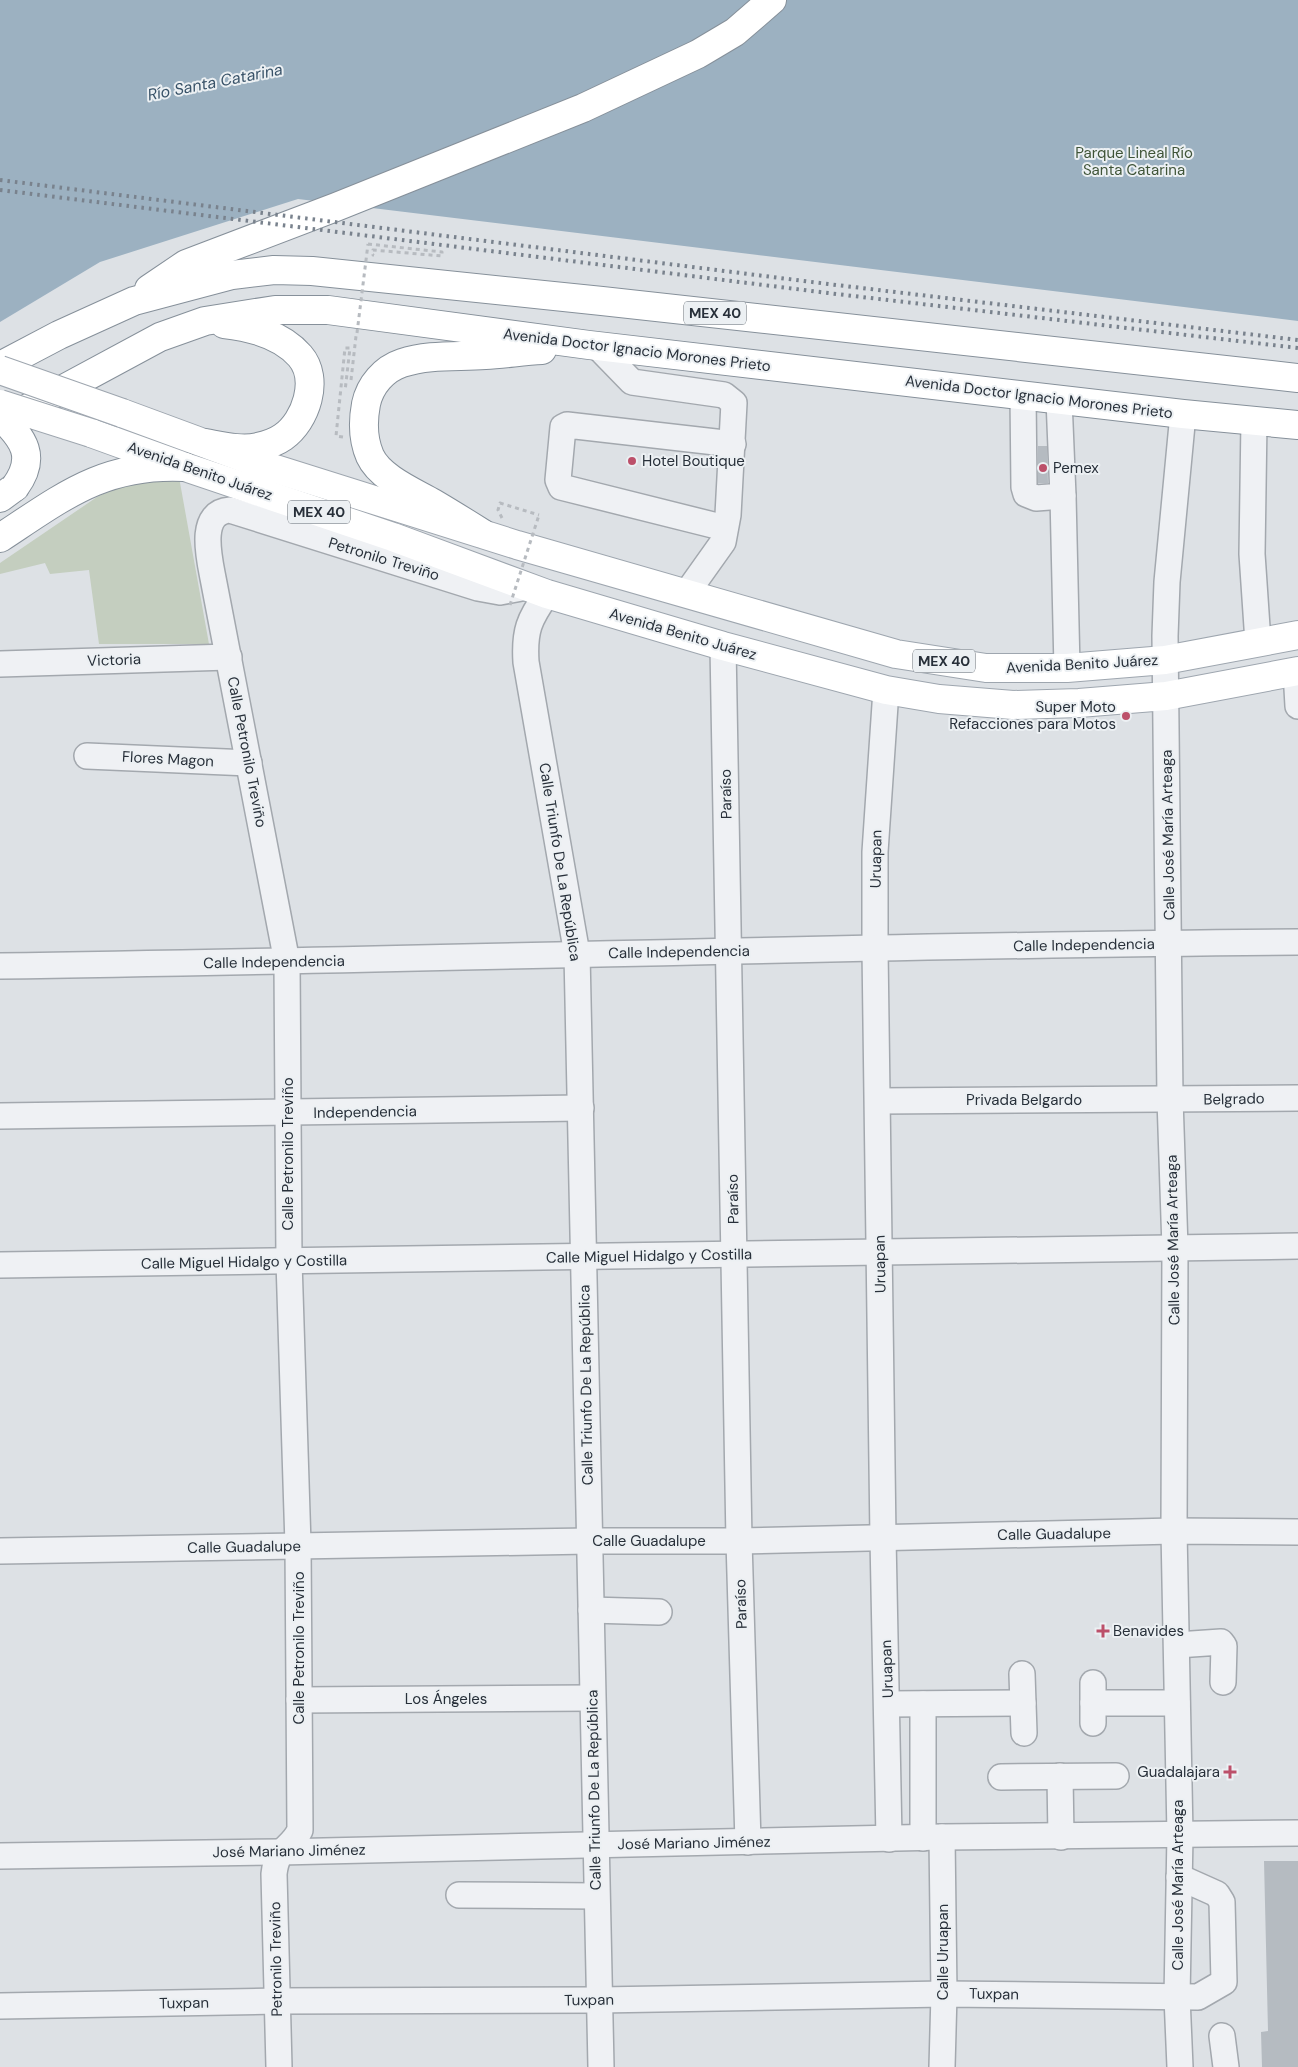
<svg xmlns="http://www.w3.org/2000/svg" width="1298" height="2067" viewBox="0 0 1298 2067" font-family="'DM Sans',sans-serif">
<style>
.green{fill:#c4cebf}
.water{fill:#9cb1c1}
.building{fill:#b5bbc1}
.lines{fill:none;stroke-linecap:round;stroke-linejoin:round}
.minor-casing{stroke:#a3a8ae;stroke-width:28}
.major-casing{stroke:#9ea6af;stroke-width:30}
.highway-casing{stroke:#86909a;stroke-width:30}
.path{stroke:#b7bbc0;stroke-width:3;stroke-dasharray:4 4;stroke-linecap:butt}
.minor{stroke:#eff1f4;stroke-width:25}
.major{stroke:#fff;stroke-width:28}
.highway{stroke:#fff;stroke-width:28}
.rail{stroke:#79828d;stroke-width:4;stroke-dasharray:2.5 5;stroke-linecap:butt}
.major-bridge-casing{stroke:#9ea6af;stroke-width:30;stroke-linecap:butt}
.highway-bridge-casing{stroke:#86909a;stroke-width:30;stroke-linecap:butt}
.path-bridge{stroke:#b7bbc0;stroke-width:3;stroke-dasharray:4 4;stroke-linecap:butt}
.major-bridge{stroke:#fff;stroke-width:28}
.highway-bridge{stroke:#fff;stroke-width:28}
.poi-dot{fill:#bc506a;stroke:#ecf0f3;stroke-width:2}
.labels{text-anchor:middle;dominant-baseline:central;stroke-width:4;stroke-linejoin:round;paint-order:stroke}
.shield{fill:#ecf0f3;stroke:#636a72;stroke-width:1}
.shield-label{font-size:14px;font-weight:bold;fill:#28303a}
.park-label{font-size:15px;fill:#3f5438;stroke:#ecf0f3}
.street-label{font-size:15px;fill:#28303a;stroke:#ecf0f3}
.poi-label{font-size:15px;fill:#28303a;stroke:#ecf0f3;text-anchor:start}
.water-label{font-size:16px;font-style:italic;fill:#385268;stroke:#ecf0f3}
</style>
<rect width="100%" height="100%" fill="#dde1e5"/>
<!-- green -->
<polygon class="green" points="179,477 209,644 99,644 89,570 50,574 45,563 0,574 0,563 97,497 130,481"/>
<!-- water -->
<polygon class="water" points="0,0 1298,0 1298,321 298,199 100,262 0,322"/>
<!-- building -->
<g class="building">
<polygon points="1038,446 1047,446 1048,483 1038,483"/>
<polygon points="1264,1861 1298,1861 1298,2067 1262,2067 1261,2032 1268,2031"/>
</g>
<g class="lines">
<!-- minor casing -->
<g class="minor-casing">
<g id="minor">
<polyline points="597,346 632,382 724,395 734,403 728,515 723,542 686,594"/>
<polyline points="1023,395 1024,487 1026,494 1036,498 1063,496 1059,400"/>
<polyline points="1254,421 1252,554 1258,642"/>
<polyline points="1063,496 1067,668"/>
<polyline points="725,528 561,487 558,480 563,427 567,425 733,444"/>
<path d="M547,594C529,619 524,631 526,662L577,954L601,2067"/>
<polyline points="723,646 739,1541 748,1842"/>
<polyline points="0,664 229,657"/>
<polyline points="1296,671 1298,706"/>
<polyline points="886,690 875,852 875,949 883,1538 889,1839"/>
<polyline points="87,756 249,763"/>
<path d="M0,966C433,960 865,945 1298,942"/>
<polyline points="878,1101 1298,1098"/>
<polyline points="0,1116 581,1108"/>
<polyline points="0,1265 1298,1246"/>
<polyline points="0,1551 589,1541 739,1541 1174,1531 1298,1532"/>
<polyline points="591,1610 659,1612"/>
<polyline points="1177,1645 1221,1642 1224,1646 1223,1682"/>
<polyline points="1022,1674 1024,1733"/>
<polyline points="1093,1683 1093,1723"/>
<polyline points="299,1700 592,1698"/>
<polyline points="1093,1703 1177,1703"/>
<polyline points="888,1704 1023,1703"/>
<polyline points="1060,1776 1061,1837"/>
<polyline points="1001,1777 1116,1776"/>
<polyline points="923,1838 923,1704"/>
<polyline points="0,1856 280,1852 942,1837 1298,1833"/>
<polyline points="459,1895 596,1896"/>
<polyline points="0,2006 277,2001 599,2000 944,1994 1198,1997 1224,1982 1222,1902 1217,1894 1179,1877"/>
<polyline points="1222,2036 1226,2067"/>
<path d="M279,2067L274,1874C277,1846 291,1850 300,1830L298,1545L289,1261L287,962L213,578C209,557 198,512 230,510L478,588L500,592L527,587"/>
<polyline points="942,2067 944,1994 942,1837"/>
<polyline points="1180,2067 1177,1997 1180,1835 1174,1531 1175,1248 1170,1099 1165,636 1167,582 1183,414"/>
</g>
</g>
<!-- major casing -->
<g class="major-casing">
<g id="major">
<polyline points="122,413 263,465 517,545 896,654 986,668 1067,668 1165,660 1298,635"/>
<polyline points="91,433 185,467 393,537 547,594 723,646 886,690 939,699 1013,705 1079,703 1166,696 1298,671"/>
</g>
</g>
<!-- highway casing -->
<g class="highway-casing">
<g id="highway">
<polyline points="149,289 186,264 336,207 583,108 698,54 735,32 772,0"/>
<polyline points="0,366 59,335 134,301 232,275 274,270 312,271 602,301 1298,378"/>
<polyline points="6,420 160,337 205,321 275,310 328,310 589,345 1183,414 1298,425"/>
<path d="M205,443C222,446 242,451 258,447C267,445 276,442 283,437C306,421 320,379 300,356C281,334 251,327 224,324"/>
<polyline points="0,498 15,487"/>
<path d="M482,533C466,523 450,513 433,503C414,492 380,478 370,456C363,440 363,420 366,404C370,385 384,369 402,363C429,354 458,357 485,355C504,354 523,351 542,350"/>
<path d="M0,538C64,496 104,463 185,467"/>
</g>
</g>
<!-- path -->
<g class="path">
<polyline points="368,244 442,252 442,256 373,250 373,255 374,255"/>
<polyline points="351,380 356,336"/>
<polyline points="343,437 336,436 345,348 350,348 345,391"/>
<polyline points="502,518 498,510 500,503 539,515"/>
</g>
<!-- minor -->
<use href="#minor" class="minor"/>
<!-- major -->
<use href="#major" class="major"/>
<!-- highway -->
<use href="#highway" class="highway"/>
<!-- rail -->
<g class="rail">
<polyline points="0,180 828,284 1298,340"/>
<polyline points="0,190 828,293 1298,348"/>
</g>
<!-- major-bridge casing -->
<g class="major-bridge-casing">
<g id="major-bridge">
<polyline points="0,370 122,413"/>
<polyline points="0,404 91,433"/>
</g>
</g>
<!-- highway-bridge casing -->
<g class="highway-bridge-casing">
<path id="highway-bridge" d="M0,416C24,439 37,457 15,487"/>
</g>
<!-- path-bridge -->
<g class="path-bridge">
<polyline points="357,333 368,244"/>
<polyline points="510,605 539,515"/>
</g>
<!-- major-bridge -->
<use href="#major-bridge" class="major-bridge"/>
<!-- highway-bridge -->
<use href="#highway-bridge" class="highway-bridge"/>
</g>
<!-- markers -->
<g class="poi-dot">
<circle cx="632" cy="461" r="5"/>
<circle cx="1043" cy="468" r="5"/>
<circle cx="1126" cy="716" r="5"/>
<path d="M1100.5 1623.5h5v5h5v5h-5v5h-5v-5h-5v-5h5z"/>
<path d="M1227.5 1764.5h5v5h5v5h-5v5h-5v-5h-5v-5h5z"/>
</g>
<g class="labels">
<!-- shield labels -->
<g class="shield">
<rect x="684" y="301.5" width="62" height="23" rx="4"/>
<rect x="288" y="500.5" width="62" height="23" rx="4"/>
<rect x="913" y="649.5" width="62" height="23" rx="4"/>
</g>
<g class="shield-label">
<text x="715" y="313">MEX 40</text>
<text x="319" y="512">MEX 40</text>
<text x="944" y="661">MEX 40</text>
</g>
<!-- park labels -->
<g class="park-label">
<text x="1134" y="153">Parque Lineal Río<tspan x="1134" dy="17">Santa Catarina</tspan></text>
</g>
<!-- street labels -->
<g class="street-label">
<text transform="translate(637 350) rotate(7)">Avenida Doctor Ignacio Morones Prieto</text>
<text transform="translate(1039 397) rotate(7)">Avenida Doctor Ignacio Morones Prieto</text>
<text transform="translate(200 471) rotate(19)">Avenida Benito Juárez</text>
<text transform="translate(384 559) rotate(17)">Petronilo Treviño</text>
<text transform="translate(683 634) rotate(16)">Avenida Benito Juárez</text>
<text transform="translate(114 660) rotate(-2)">Victoria</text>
<text transform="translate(1082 664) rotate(-3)">Avenida Benito Juárez</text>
<text transform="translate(247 752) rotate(79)">Calle Petronilo Treviño</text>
<text transform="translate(168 759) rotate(3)">Flores Magon</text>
<text transform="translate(726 794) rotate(-91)">Paraíso</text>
<text transform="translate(1168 835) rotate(-91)">Calle José María Arteaga</text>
<text transform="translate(876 859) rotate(-89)">Uruapan</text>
<text transform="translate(560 862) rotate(81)">Calle Triunfo De La República</text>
<text transform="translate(1084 945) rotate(-1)">Calle Independencia</text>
<text transform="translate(679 952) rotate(-1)">Calle Independencia</text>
<text transform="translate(274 962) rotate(-1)">Calle Independencia</text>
<text transform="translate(1234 1099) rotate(-1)">Belgrado</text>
<text x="1024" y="1100">Privada Belgardo</text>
<text transform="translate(365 1112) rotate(-1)">Independencia</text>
<text transform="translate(288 1154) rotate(-90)">Calle Petronilo Treviño</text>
<text transform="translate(733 1199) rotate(-91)">Paraíso</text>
<text transform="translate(1173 1240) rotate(-91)">Calle José María Arteaga</text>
<text transform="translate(649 1256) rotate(-1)">Calle Miguel Hidalgo y Costilla</text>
<text transform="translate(244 1262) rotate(-1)">Calle Miguel Hidalgo y Costilla</text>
<text transform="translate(880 1264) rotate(-91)">Uruapan</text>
<text transform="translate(586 1385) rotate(-91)">Calle Triunfo De La República</text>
<text transform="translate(1054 1534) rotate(-1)">Calle Guadalupe</text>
<text x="649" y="1541">Calle Guadalupe</text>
<text transform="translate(244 1547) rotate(-1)">Calle Guadalupe</text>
<text transform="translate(741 1604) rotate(-92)">Paraíso</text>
<text transform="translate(299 1648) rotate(-90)">Calle Petronilo Treviño</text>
<text transform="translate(887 1669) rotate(-92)">Uruapan</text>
<text x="446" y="1699">Los Ángeles</text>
<text transform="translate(594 1790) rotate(-91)">Calle Triunfo De La República</text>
<text transform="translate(694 1843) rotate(-1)">José Mariano Jiménez</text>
<text transform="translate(289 1851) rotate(-1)">José Mariano Jiménez</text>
<text transform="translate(1178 1885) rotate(-90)">Calle José María Arteaga</text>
<text transform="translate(943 1952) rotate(-90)">Calle Uruapan</text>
<text transform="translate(276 1959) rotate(-91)">Petronilo Treviño</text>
<text transform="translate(994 1994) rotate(1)">Tuxpan</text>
<text transform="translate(589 2000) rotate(-1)">Tuxpan</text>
<text transform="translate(184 2003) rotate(-1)">Tuxpan</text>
</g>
<!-- poi labels -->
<g class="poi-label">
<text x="642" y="461">Hotel Boutique</text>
<text x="1053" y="468">Pemex</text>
<text x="1116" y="707" text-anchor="end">Super Moto<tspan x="1116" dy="17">Refacciones para Motos</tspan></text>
<text x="1113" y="1631">Benavides</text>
<text x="1220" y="1772" text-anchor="end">Guadalajara</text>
</g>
<!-- water labels -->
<g class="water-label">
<text transform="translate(215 82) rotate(-11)">Río Santa Catarina</text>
</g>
</g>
</svg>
